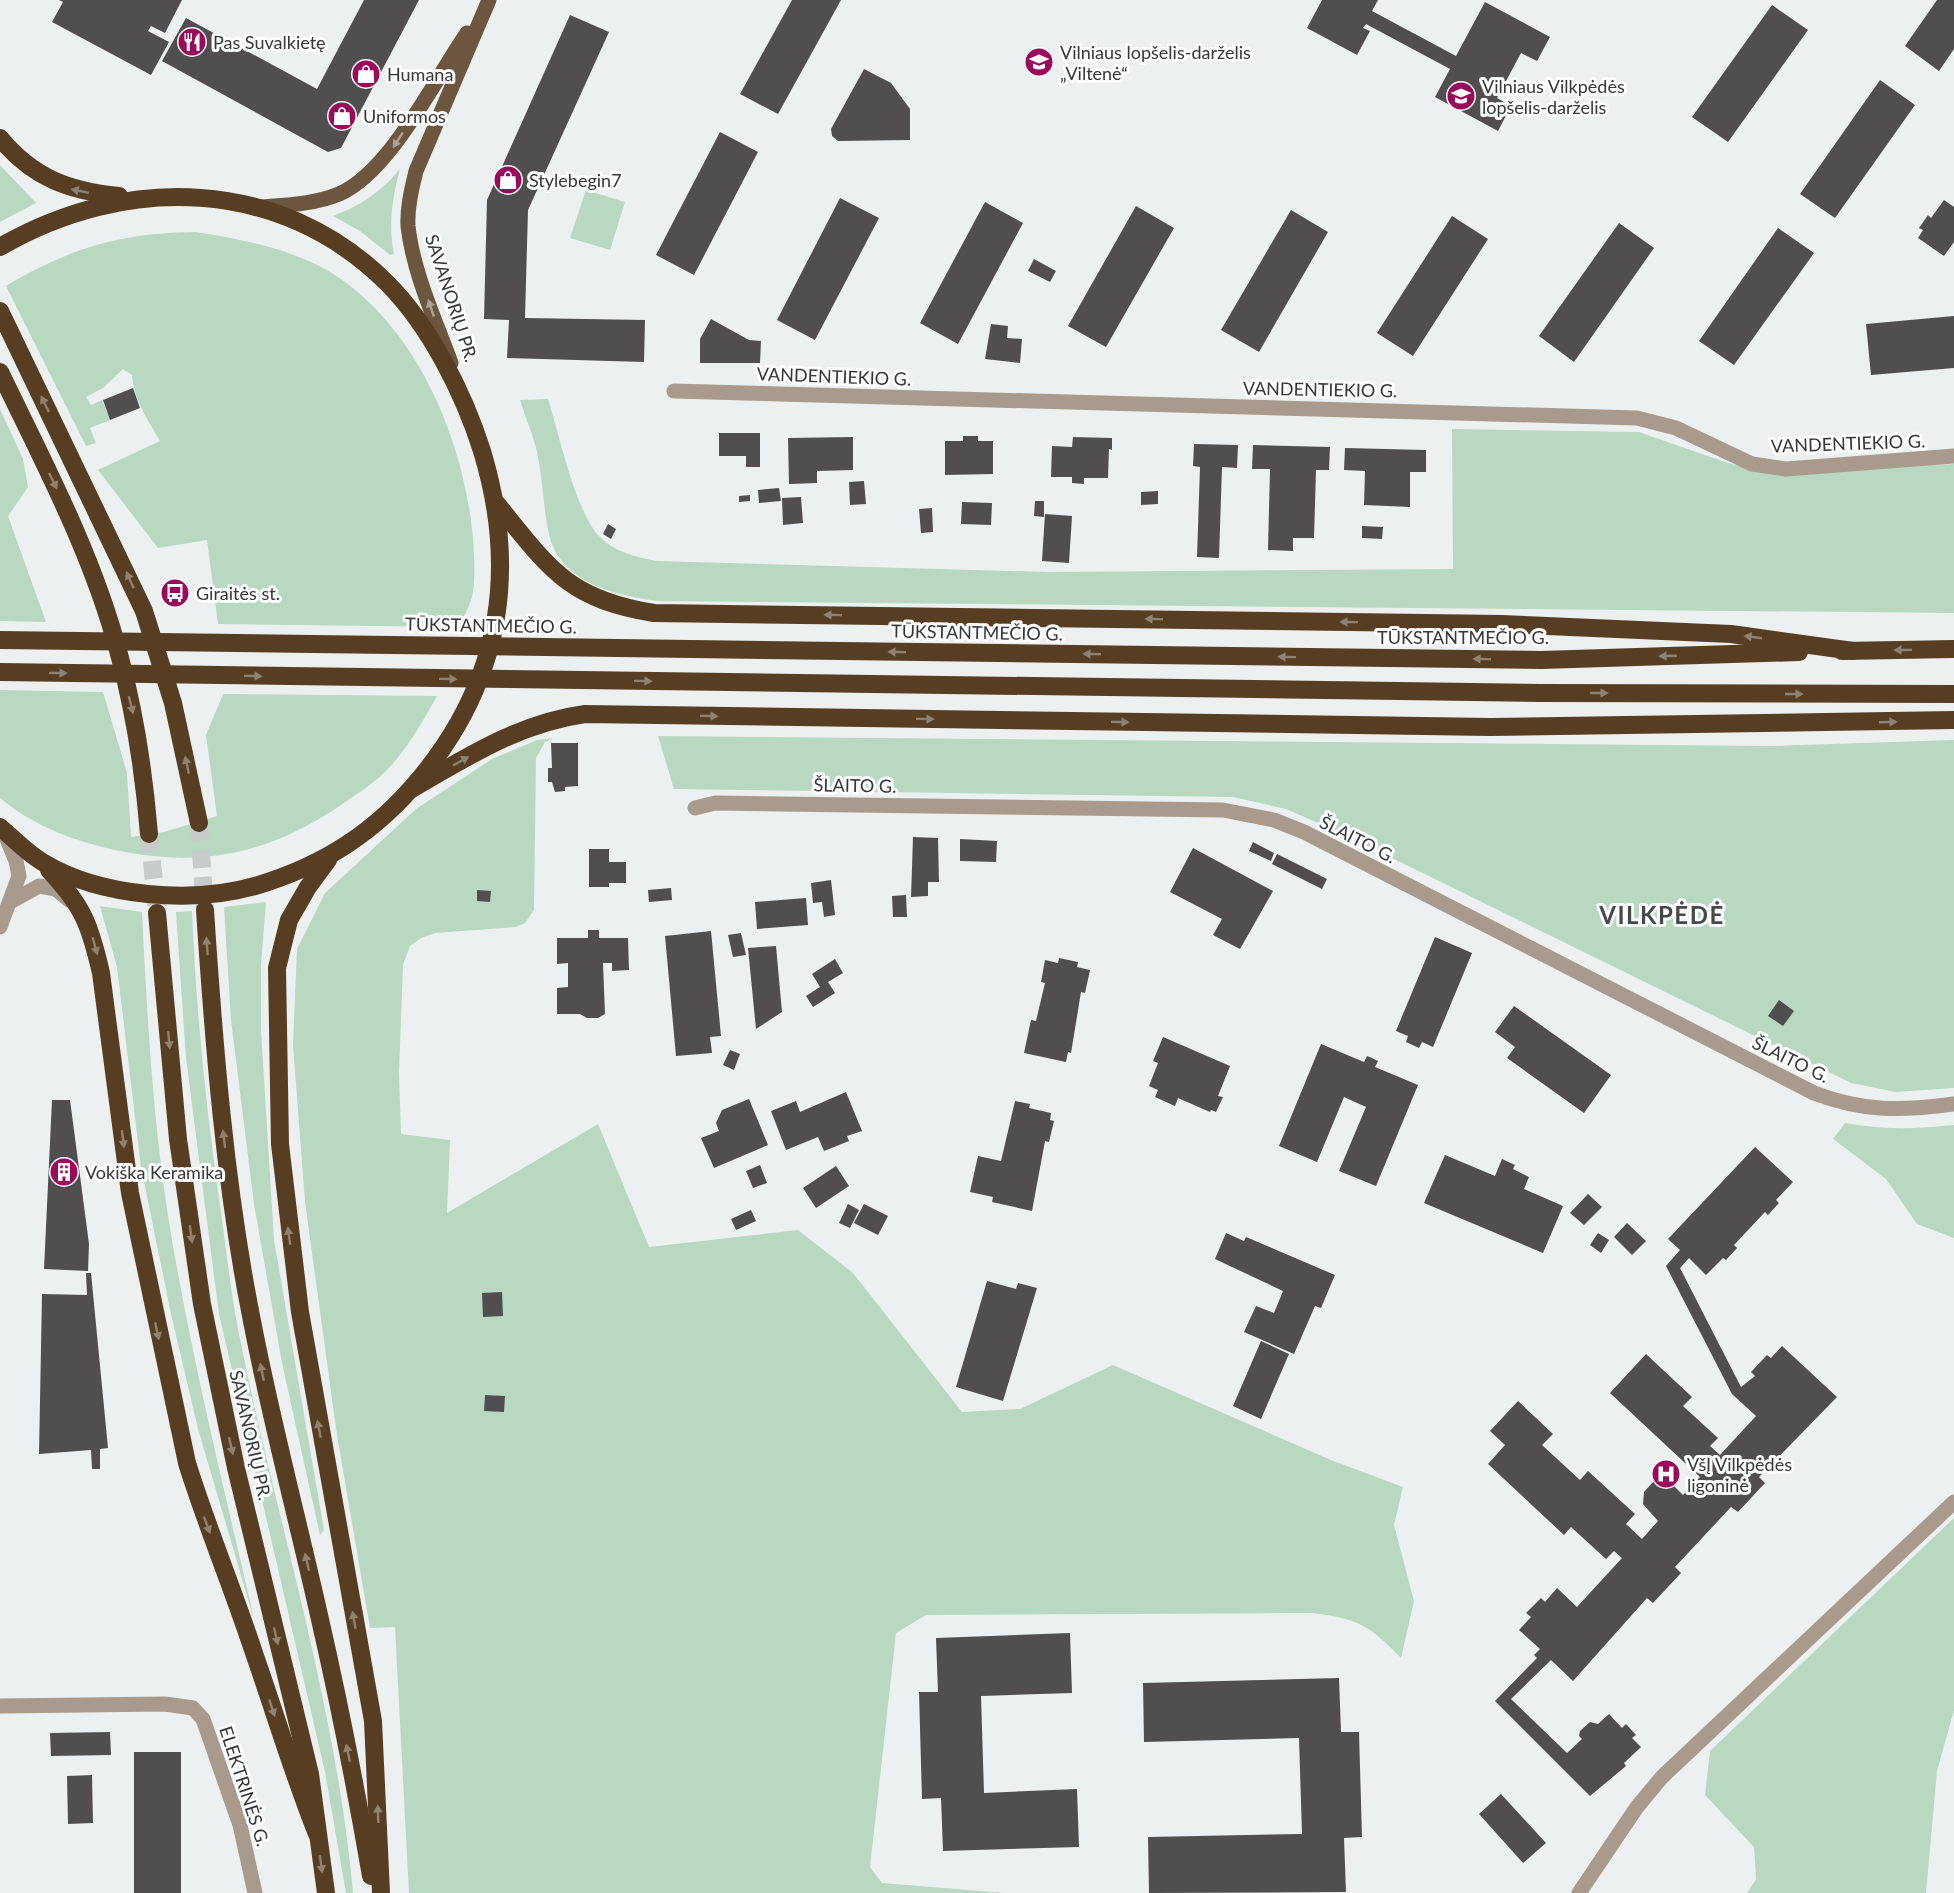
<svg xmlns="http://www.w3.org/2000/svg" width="1954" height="1893" viewBox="0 0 1954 1893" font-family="Lato,sans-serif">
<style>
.green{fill:#b8d8c1}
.building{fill:#504e4e}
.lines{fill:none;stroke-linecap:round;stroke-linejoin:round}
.highway-tunnel{stroke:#c8cbcc;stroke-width:18;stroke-dasharray:18 9;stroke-linecap:butt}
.minor{stroke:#a89b8e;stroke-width:15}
.major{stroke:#6d563f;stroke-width:15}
.highway{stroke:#573e23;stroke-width:18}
.highway-bridge{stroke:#573e23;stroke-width:18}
.oneway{fill:#ada195}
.oneway2{fill:#908170}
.labels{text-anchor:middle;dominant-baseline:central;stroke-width:6;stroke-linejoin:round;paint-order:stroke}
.poi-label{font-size:18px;fill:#363738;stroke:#fbfdff;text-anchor:start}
.street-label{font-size:18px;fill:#363738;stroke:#fbfdff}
.district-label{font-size:24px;font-weight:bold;letter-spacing:1.5px;fill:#47484a;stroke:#fbfdff}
</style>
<rect width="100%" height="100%" fill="#edf0f1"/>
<!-- green -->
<g class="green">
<polygon points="0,165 36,203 0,222"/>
<path d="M400,169C392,198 388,225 394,254L390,255L360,231L333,216C360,206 381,192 400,169Z"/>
<polygon points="586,190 625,202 610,250 570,238"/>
<path d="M196,232C240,239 287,248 327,270C416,323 464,439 473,538C474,556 476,580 472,597C469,607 463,618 459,627L218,624L207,540L158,548L98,470L160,441C148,420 134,400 132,375L123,369L103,388L86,397L91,405L102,400L110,420L90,428L96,443L86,446L6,286C70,248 120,233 196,232Z"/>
<path d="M548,399C559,434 575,509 598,535C613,552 636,557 657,561L1048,572L1453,569L1452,429L1639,432L1728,463L1771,473L1954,464V613L658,601C615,595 560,583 549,534C543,507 543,479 537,452C533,434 525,417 520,400Z"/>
<polygon points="0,409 23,459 28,487 8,516 46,622 0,621"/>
<path d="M0,690L103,692L127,773L131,837L164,832L217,816L206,735L223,694L437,696C422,723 407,749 386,771C371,786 352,797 335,809C260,858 192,868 106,848C67,838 31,824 0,798Z"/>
<polygon points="658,736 1769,746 1954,740 1954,1088 1896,1092 1851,1083 1341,833 1286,809 1233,797 674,789"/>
<path d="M553,738L545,742L536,758L534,910L525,923L516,927L435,933L421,938L410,946L403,965L399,1073L401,1134L450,1140L447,1213L598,1124L649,1247L798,1230L853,1273L962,1412L1020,1409L1113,1365L1331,1460L1403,1487L1394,1525L1414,1601L1401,1658C1369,1625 1359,1619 1313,1613L926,1615L896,1633L870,1867L882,1883L1005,1893H409L395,1627L370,1628L337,1435L305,1202L293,1045L297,949L325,893L416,809L492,759L537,740Z"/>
<polygon points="266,902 261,965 261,1031 274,1240 324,1530 320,1535 282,1363 254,1204 231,1020 224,907"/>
<path d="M100,906L142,912C147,1017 153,1124 170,1228C192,1361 225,1492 255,1623L198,1429L171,1314L141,1167L117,967Z"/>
<path d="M192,911C196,1014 207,1117 222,1220C227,1256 231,1293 238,1329C275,1517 336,1701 353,1893H346L325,1772L219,1314L186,1058L176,912Z"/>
<path d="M1845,1123C1882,1130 1916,1129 1954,1125V1238L1917,1224L1886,1179L1833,1139Z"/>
<polygon points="1954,1518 1954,1710 1937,1771 1926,1893 1747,1893 1756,1879 1754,1847 1705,1795 1710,1751"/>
</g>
<!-- building -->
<g class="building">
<polygon points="59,0 182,0 165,33 151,26 148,31 169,42 151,75 52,22 63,2"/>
<polygon points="364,0 419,0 341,148 328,152 162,61 186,18 317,89"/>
<polygon points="792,0 841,0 778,114 740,94"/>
<polygon points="1322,0 1378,0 1372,11 1456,56 1485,2 1550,37 1537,61 1521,53 1497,98 1511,106 1498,131 1435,97 1450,69 1366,24 1363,28 1370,31 1357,55 1307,28"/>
<polygon points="1937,0 1954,0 1954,49 1939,71 1905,46"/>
<polygon points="1772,5 1808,30 1728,142 1692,117"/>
<polygon points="570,15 609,32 528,210 525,318 645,320 644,362 507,358 509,320 484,319 487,200"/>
<polygon points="864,69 891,83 910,109 910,140 838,141 832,136 831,129"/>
<polygon points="1880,80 1915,105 1835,218 1800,194"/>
<polygon points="720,132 758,152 694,275 656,255"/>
<polygon points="840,198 879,218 815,340 777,320"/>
<polygon points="1944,200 1954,207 1954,242 1944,256 1918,238 1923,230 1919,228 1928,215 1931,218"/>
<polygon points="985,202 1023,223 958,344 920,323"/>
<polygon points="1136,206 1174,228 1106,347 1068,326"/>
<polygon points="1291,210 1328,232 1259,352 1221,330"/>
<polygon points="1452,216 1488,239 1413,356 1377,333"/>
<polygon points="1619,223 1654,248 1574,362 1539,336"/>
<polygon points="1778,228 1814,253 1734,365 1699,341"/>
<polygon points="1034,259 1056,271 1050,282 1028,271"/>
<polygon points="1954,316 1954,368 1871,375 1866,324"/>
<polygon points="711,319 749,340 761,341 760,363 700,363 700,339"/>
<polygon points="991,324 1008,326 1007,338 1022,339 1020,363 985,359"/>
<polygon points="133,388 140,408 110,420 103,400"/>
<polygon points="719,433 760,433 760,467 746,467 746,456 719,456"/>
<polygon points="963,436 978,436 978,441 993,441 993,474 945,475 945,441 963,441"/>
<polygon points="853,437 853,470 817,471 817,483 789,484 788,438"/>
<polygon points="1073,437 1112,438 1112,450 1109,449 1108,478 1084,478 1084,484 1072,483 1072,477 1051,477 1052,446 1072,447"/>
<polygon points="1194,444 1238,445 1237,468 1222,467 1219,558 1197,557 1200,467 1193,466"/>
<polygon points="1253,445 1330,447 1329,470 1316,470 1314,538 1293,538 1293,551 1268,550 1270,469 1252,469"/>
<polygon points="1345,448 1426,450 1426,472 1410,472 1410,507 1364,505 1365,471 1344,470"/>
<polygon points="864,481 866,504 850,505 849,482"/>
<polygon points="779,488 781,501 759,503 758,490"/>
<polygon points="1158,491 1158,504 1141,505 1141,492"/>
<polygon points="750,495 750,501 739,502 739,496"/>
<polygon points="801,497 803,523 783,525 782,498"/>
<polygon points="1035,501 1044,501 1044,517 1034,516"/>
<polygon points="962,502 992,503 991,525 961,524"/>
<polygon points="932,508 933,532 921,533 919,509"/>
<polygon points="1045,514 1072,516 1069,563 1042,561"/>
<polygon points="608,524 616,529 611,539 603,534"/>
<polygon points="1362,526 1383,527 1382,539 1362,538"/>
<polygon points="551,743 578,743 578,786 565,787 565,791 555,792 552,782 548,782 548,768 552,768"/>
<polygon points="913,837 938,838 939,882 928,882 928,896 911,897"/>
<polygon points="960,839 997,841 996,862 960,861"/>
<polygon points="1253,842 1274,853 1271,861 1249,851"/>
<polygon points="1193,848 1273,891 1240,949 1213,935 1222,919 1170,892"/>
<polygon points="589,849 609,849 609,862 626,862 626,883 609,883 609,887 589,887"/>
<polygon points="1277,854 1327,879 1322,889 1272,864"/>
<polygon points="831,880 835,915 824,917 822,902 813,903 811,883"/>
<polygon points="671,888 672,900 649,902 648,890"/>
<polygon points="477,890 491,891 490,902 477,901"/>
<polygon points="906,895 907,917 893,917 892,896"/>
<polygon points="806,898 808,925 757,929 755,902"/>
<polygon points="588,930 599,930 599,938 628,938 629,970 612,971 612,963 603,963 605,1014 598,1018 587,1018 580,1014 557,1014 557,988 568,987 568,963 557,964 557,938 588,938"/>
<polygon points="711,931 721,1036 710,1037 712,1053 676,1056 665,936"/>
<polygon points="741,933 746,955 733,957 728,935"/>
<polygon points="1435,937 1472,953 1433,1047 1422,1042 1419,1048 1406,1042 1408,1036 1396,1031"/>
<polygon points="776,946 782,1012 756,1029 748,948"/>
<polygon points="1059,958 1078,962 1077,967 1090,970 1085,993 1081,992 1071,1053 1068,1052 1066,1062 1024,1053 1031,1020 1036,1021 1045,983 1041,982 1045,960 1058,963"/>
<polygon points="835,959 843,973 828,982 835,993 813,1007 806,996 820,987 812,974"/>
<polygon points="1779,1000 1794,1011 1783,1026 1768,1016"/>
<polygon points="1514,1006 1611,1075 1584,1113 1507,1058 1515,1047 1495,1032"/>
<polygon points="1163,1037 1230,1066 1218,1096 1223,1097 1216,1112 1211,1110 1210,1112 1178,1098 1175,1106 1155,1097 1158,1090 1149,1086 1158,1063 1153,1061"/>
<polygon points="1321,1044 1364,1062 1367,1056 1372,1058 1378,1061 1375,1067 1418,1085 1376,1186 1339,1171 1366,1107 1344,1097 1317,1162 1279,1146"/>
<polygon points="730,1050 740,1054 734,1070 723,1065"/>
<polygon points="846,1092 862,1131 847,1136 849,1141 824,1151 818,1137 786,1150 771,1111 796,1101 800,1112"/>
<polygon points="749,1099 768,1145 714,1168 701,1138 719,1131 716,1123 722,1110"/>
<polygon points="52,1100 70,1100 89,1244 88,1271 44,1269"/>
<polygon points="1015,1101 1030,1104 1029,1108 1051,1113 1050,1120 1054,1121 1049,1142 1045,1141 1032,1211 992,1202 993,1197 970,1192 978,1156 1001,1161"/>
<polygon points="1755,1147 1793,1182 1776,1200 1779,1203 1768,1215 1765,1212 1734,1245 1737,1248 1726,1260 1723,1258 1706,1275 1689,1258 1680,1268 1741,1387 1755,1376 1751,1372 1767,1355 1771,1358 1782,1346 1837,1397 1759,1477 1765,1483 1738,1512 1731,1507 1675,1567 1681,1573 1653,1603 1647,1598 1573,1681 1551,1660 1511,1699 1567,1753 1582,1739 1579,1736 1580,1731 1590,1722 1598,1724 1609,1714 1622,1728 1626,1724 1636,1735 1632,1738 1641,1747 1624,1763 1626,1766 1590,1796 1495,1701 1537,1658 1534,1655 1540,1649 1519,1630 1531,1617 1526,1613 1541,1598 1545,1602 1557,1588 1577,1607 1622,1558 1614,1551 1606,1559 1571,1527 1564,1535 1488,1464 1505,1445 1490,1431 1518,1401 1553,1434 1542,1445 1580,1480 1588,1471 1635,1514 1626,1524 1642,1539 1658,1521 1643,1504 1644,1492 1653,1482 1661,1480 1673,1485 1683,1495 1700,1477 1610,1393 1646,1354 1692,1397 1683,1406 1718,1438 1710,1446 1720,1455 1756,1416 1732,1394 1666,1266 1680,1250 1668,1239"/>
<polygon points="1445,1155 1495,1176 1502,1159 1515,1165 1513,1169 1529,1177 1524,1189 1563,1206 1543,1253 1424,1203"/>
<polygon points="760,1165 767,1183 753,1188 746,1171"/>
<polygon points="836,1166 849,1186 816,1208 803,1188"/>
<polygon points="1588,1194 1602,1207 1584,1225 1570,1213"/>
<polygon points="848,1204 859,1210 850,1228 839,1223"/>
<polygon points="864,1204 888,1216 878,1235 854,1223"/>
<polygon points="751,1210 756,1221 736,1230 731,1219"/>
<polygon points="1627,1223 1646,1241 1632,1255 1614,1237"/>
<polygon points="1226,1233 1244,1241 1246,1237 1335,1275 1321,1308 1315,1306 1294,1354 1244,1332 1256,1306 1274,1313 1283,1291 1215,1259"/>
<polygon points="1598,1233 1609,1240 1601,1253 1590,1245"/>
<polygon points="86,1273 91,1273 108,1448 100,1449 100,1469 92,1469 91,1450 39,1454 42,1294 87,1295"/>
<polygon points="987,1281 1016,1289 1018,1283 1037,1288 1003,1401 956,1387"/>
<polygon points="502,1292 503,1316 483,1317 482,1293"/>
<polygon points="1261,1341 1289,1354 1261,1419 1233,1406"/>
<polygon points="485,1395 505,1396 504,1412 484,1411"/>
<polygon points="1070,1633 1072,1693 981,1696 984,1793 1077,1789 1079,1847 943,1851 941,1798 922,1799 919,1692 938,1692 936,1638"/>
<polygon points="1339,1678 1341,1732 1359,1732 1362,1837 1344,1838 1346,1892 1149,1893 1148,1837 1302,1834 1299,1738 1144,1742 1143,1683"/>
<polygon points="110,1732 111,1755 51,1756 50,1733"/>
<rect x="134" y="1752" width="47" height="141"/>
<polygon points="92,1775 93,1823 68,1824 67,1776"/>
<polygon points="1501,1794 1546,1843 1523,1863 1479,1814"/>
</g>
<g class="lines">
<!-- highway-tunnel -->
<g class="highway-tunnel">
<polyline points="199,823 205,910"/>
<polyline points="149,834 157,910"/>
</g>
<!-- minor -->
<g class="minor">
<polyline points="674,391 1637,418 1676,428 1752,464 1786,469 1954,456"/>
<path d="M695,808L715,803L1223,810L1274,820L1304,832L1814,1093C1863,1112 1902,1111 1954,1104"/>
<polyline points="12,901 39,886 56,889 69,900"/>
<polyline points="0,927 19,876 16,861 4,832"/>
<polyline points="0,1706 165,1704 193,1708 203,1719 240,1825 255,1893"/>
<polyline points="1579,1893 1637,1807 1662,1777 1954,1502"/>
</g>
<!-- major -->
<g class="major">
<path d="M262,207C287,205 315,204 339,194C390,172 435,79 467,33"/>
<path d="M451,363C435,319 413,272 408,226C407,207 412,188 416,171L489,0"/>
</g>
<!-- highway -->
<g class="highway">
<path d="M0,138C33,178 69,191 119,196"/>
<path d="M0,247C125,174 281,177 387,283C430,326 464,394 482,451C518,570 501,680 421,777C376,832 323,866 255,886C193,904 101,897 44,863C28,854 14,839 0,827"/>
<polyline points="0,311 144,611 173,703 199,823"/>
<path d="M0,372C44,463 93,555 119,654C135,713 144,773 149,834"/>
<path d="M497,504C549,568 567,599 654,613L1502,624L1731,634L1853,651"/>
<polyline points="1842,651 1954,649"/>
<polyline points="1541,660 1799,652"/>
<polyline points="1540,693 1954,694"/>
<path d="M410,790C467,757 519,723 585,714L1491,727L1954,720"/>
<polyline points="328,860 308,887 289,920 277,968 280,1144 300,1312 373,1721 381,1893"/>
<path d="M49,870C83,906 90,925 101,973L130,1193L187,1463C207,1527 233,1589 254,1653C275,1713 293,1774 317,1834"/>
<path d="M205,910C214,1047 225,1186 252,1321C271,1420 297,1517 319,1615C339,1702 356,1789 371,1876"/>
<polyline points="157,913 178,1139 202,1304 236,1468 310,1774 326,1893"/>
</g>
<!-- highway-bridge -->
<g class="highway-bridge">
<polyline points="0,640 1541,660"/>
<polyline points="0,672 1540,693"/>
</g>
</g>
<!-- one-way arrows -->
<defs><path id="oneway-solid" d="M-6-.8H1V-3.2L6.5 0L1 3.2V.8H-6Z" transform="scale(1.5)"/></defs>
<g class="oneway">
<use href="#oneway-solid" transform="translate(398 140) rotate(123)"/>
<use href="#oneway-solid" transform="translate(431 308) rotate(-109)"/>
</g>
<g class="oneway2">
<use href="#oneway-solid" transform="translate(80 191) rotate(-168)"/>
<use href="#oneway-solid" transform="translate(45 404) rotate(-116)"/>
<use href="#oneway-solid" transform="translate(53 481) rotate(64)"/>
<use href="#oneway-solid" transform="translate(130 580) rotate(-114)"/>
<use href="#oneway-solid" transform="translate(833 615) rotate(-179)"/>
<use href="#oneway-solid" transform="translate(1154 619) rotate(-179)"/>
<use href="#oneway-solid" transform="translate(1349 622) rotate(-179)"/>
<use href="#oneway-solid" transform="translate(1753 637) rotate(-172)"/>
<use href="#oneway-solid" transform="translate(1903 650) rotate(179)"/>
<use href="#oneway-solid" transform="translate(897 652) rotate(-179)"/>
<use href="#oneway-solid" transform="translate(1092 654) rotate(-179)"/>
<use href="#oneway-solid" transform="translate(1668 656) rotate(178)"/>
<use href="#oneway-solid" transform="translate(1287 657) rotate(-179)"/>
<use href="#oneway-solid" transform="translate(1482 659) rotate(-179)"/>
<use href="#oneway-solid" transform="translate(58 673) rotate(1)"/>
<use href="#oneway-solid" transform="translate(253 676) rotate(1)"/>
<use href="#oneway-solid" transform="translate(448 679) rotate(1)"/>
<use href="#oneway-solid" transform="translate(643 681) rotate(1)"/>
<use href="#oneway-solid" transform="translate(1599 693)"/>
<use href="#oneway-solid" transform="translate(1794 694)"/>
<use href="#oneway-solid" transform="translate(131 705) rotate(76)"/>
<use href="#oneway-solid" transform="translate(709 716) rotate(1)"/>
<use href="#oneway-solid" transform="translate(925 719) rotate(1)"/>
<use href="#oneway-solid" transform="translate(1120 722) rotate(1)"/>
<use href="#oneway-solid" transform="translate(1888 722) rotate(-2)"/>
<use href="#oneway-solid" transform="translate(461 761) rotate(-30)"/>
<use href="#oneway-solid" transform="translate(187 765) rotate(-102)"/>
<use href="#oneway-solid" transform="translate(95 946) rotate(75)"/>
<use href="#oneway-solid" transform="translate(207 946) rotate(-94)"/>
<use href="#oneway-solid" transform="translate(169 1040) rotate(85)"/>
<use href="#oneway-solid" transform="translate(123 1139) rotate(83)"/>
<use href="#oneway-solid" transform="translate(224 1139) rotate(-97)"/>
<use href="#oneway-solid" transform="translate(191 1234) rotate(82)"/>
<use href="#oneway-solid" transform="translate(289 1236) rotate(-98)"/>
<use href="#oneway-solid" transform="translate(157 1331) rotate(78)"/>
<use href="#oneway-solid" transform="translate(262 1372) rotate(-102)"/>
<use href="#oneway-solid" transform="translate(319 1429) rotate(-101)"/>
<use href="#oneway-solid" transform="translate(231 1446) rotate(77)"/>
<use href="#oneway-solid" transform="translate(207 1525) rotate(70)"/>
<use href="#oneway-solid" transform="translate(307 1562) rotate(-103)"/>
<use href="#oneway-solid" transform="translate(354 1620) rotate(-100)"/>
<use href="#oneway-solid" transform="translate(276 1636) rotate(77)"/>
<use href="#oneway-solid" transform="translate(272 1708) rotate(72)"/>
<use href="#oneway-solid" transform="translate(348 1753) rotate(-102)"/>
<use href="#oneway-solid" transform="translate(378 1814) rotate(-92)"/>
<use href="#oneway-solid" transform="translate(321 1864) rotate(82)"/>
</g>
<!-- icons -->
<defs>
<g id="restaurant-disc" transform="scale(1.5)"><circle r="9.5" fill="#9a0a5b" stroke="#fbfdff"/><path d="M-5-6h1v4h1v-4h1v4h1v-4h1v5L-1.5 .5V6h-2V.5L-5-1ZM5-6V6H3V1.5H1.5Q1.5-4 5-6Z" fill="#fff"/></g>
<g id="school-disc" transform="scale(1.5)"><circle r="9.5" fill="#9a0a5b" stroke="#fbfdff"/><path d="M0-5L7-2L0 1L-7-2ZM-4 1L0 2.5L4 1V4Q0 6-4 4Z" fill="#fff"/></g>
<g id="shop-disc" transform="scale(1.5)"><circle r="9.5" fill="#9a0a5b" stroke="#fbfdff"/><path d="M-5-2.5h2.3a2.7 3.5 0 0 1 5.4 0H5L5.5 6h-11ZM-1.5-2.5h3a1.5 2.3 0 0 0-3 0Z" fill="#fff"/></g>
<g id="bus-disc" transform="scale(1.5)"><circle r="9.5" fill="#9a0a5b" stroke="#fbfdff"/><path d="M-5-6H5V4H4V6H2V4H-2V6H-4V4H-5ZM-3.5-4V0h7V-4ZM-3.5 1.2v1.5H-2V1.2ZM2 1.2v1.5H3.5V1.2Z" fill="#fff"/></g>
<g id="building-disc" transform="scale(1.5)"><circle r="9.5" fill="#9a0a5b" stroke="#fbfdff"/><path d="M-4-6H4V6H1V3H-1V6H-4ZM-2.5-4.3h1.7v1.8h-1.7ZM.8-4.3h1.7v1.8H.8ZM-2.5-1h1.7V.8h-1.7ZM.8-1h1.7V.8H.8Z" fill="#fff"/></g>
<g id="hospital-disc" transform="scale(1.5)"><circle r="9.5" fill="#9a0a5b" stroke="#fbfdff"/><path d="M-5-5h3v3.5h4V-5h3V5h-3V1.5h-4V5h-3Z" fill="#fff"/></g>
</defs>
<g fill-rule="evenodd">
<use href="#restaurant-disc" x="192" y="42"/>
<use href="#school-disc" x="1039" y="62"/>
<use href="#shop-disc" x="366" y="74"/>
<use href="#school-disc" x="1461" y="96"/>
<use href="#shop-disc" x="342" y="116"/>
<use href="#shop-disc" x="508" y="180"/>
<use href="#bus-disc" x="175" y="593"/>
<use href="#building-disc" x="64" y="1172"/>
<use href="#hospital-disc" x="1666" y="1474"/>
</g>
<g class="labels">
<!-- poi labels -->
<g class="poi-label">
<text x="213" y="42">Pas Suvalkietę</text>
<text x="1060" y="52">Vilniaus lopšelis-darželis<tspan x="1060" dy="21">„Viltenė“</tspan></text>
<text x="387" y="74">Humana</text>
<text x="1482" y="86">Vilniaus Vilkpėdės<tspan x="1482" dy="21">lopšelis-darželis</tspan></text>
<text x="363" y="116">Uniformos</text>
<text x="529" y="180">Stylebegin7</text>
<text x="196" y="593">Giraitės st.</text>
<text x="85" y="1172">Vokiška Keramika</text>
<text x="1687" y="1464">VšĮ Vilkpėdės<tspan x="1687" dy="21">ligoninė</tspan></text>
</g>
<!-- street labels -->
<g class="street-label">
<text transform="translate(452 298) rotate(72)">SAVANORIŲ PR.</text>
<text transform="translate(834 376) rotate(2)">VANDENTIEKIO G.</text>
<text transform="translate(1320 389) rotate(1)">VANDENTIEKIO G.</text>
<text transform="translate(1848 443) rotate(-2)">VANDENTIEKIO G.</text>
<text transform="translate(491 625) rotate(1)">TŪKSTANTMEČIO G.</text>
<text transform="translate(977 632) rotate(1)">TŪKSTANTMEČIO G.</text>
<text x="1463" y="637">TŪKSTANTMEČIO G.</text>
<text transform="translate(855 785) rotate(1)">ŠLAITO G.</text>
<text transform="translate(1358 839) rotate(27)">ŠLAITO G.</text>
<text transform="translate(1791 1059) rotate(26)">ŠLAITO G.</text>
<text transform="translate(251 1435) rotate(77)">SAVANORIŲ PR.</text>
<text transform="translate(245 1786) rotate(72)">ELEKTRINĖS G.</text>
</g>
<!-- district labels -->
<g class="district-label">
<text x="1662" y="914">VILKPĖDĖ</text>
</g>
</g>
</svg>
